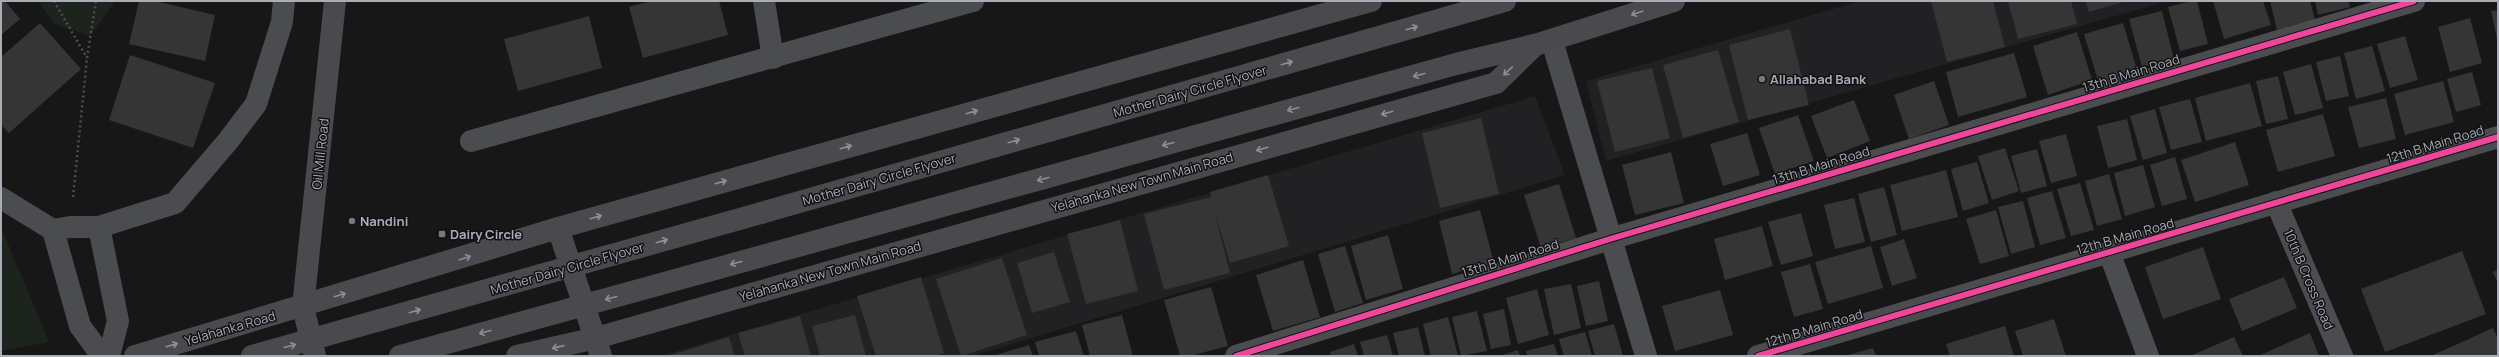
<svg xmlns="http://www.w3.org/2000/svg" width="2499" height="357" viewBox="0 0 2499 357" font-family="Manrope,sans-serif">
<style>
.built{fill:#212123}
.green{fill:#1d241e}
.building{fill:#353536}
.lines{fill:none;stroke-linecap:round;stroke-linejoin:round}
.path{stroke:#4d4e52;stroke-width:2.5;stroke-dasharray:2 3;stroke-linecap:butt}
.street{stroke:#4b4c50;stroke-width:22}
.secondary{stroke:#4a4a4e;stroke-width:22}
.secondary-bridge{stroke:#4a4a4e;stroke-width:22}
.cycleway-casing{stroke:#111113;stroke-width:8}
.cycleway{stroke:#ed469a;stroke-width:6}
.oneway{stroke:#8c8f98}
.poi-dot{fill:#757880;stroke:#111113;stroke-width:1.5}
.labels{text-anchor:middle;dominant-baseline:central;stroke-width:3;stroke-linejoin:round;paint-order:stroke}
.street-label{font-size:13px;fill:#a8adb8;stroke:#111113}
.poi-label{font-size:13px;font-weight:bold;fill:#a8adb8;stroke:#111113;text-anchor:start}
</style>
<rect width="100%" height="100%" fill="#171717"/>
<!-- built -->
<g class="built">
<polygon points="1860,1 2168,1 1606,161 1586,81"/>
<polygon points="1535,96 1565,175 973,356 660,356"/>
</g>
<!-- green -->
<g class="green">
<polygon points="38,1 115,1 90,36 54,24"/>
<polygon points="1,232 3,232 49,342 1,351"/>
</g>
<!-- building -->
<g class="building">
<polygon points="1,1 5,1 20,19 1,35"/>
<polygon points="139,1 155,1 215,15 205,61 129,44"/>
<polygon points="651,1 719,1 728,35 643,58 629,7"/>
<polygon points="1931,1 1993,1 2005,47 1947,62"/>
<polygon points="2008,1 2071,1 2077,24 2018,39"/>
<polygon points="2085,1 2123,1 2123,2 2089,12"/>
<polygon points="2192,1 2197,1 2208,44 2180,51 2168,7"/>
<polygon points="2213,1 2263,1 2271,25 2224,39"/>
<polygon points="2270,1 2310,1 2315,20 2277,30"/>
<polygon points="2315,1 2348,1 2350,7 2318,15"/>
<polygon points="2498,10 2498,39 2497,39 2491,11"/>
<polygon points="2162,11 2174,59 2142,67 2129,19"/>
<polygon points="589,16 602,68 518,91 504,39"/>
<polygon points="2470,18 2482,63 2450,72 2438,27"/>
<polygon points="40,23 81,69 9,133 1,125 1,57"/>
<polygon points="2123,23 2138,73 2099,84 2084,34"/>
<polygon points="1790,29 1809,105 1748,120 1729,45"/>
<polygon points="2077,32 2092,80 2048,95 2033,46"/>
<polygon points="2405,36 2418,80 2390,88 2377,44"/>
<polygon points="2372,46 2385,91 2356,99 2344,53"/>
<polygon points="1718,50 1739,122 1683,138 1663,65"/>
<polygon points="2014,53 2027,97 1958,117 1946,72"/>
<polygon points="130,55 215,83 193,148 109,120"/>
<polygon points="2340,56 2349,96 2326,101 2316,62"/>
<polygon points="2311,64 2323,108 2295,115 2283,72"/>
<polygon points="1652,68 1670,138 1615,152 1597,81"/>
<polygon points="2472,72 2481,105 2456,112 2447,79"/>
<polygon points="2278,76 2288,119 2266,124 2256,81"/>
<polygon points="1934,81 1949,125 1909,139 1894,95"/>
<polygon points="2443,81 2454,122 2405,135 2394,94"/>
<polygon points="2250,83 2262,126 2206,141 2195,98"/>
<polygon points="2386,98 2396,139 2359,148 2348,107"/>
<polygon points="2190,99 2202,142 2171,150 2159,107"/>
<polygon points="1854,100 1870,141 1827,158 1811,116"/>
<polygon points="2155,109 2167,153 2143,160 2130,116"/>
<polygon points="2323,114 2335,156 2278,172 2266,130"/>
<polygon points="1798,115 1814,161 1775,174 1759,128"/>
<polygon points="1481,118 1499,194 1440,208 1422,133"/>
<polygon points="2127,119 2137,160 2108,168 2097,126"/>
<polygon points="1747,133 1760,175 1723,186 1710,144"/>
<polygon points="2066,134 2077,176 2051,183 2039,141"/>
<polygon points="2235,142 2249,185 2195,202 2181,160"/>
<polygon points="2005,148 2019,191 1992,200 1978,156"/>
<polygon points="2037,149 2047,186 2021,193 2011,156"/>
<polygon points="1671,152 1684,203 1635,215 1622,165"/>
<polygon points="2175,157 2187,199 2162,206 2150,165"/>
<polygon points="1977,162 1989,203 1963,211 1951,169"/>
<polygon points="2143,165 2155,207 2125,216 2114,173"/>
<polygon points="1946,170 1958,217 1902,231 1890,185"/>
<polygon points="2109,174 2122,219 2097,226 2085,181"/>
<polygon points="1268,175 1289,246 1230,263 1214,210 1230,273 1164,290 1144,214 1211,197 1210,192"/>
<polygon points="2080,183 2094,230 2071,236 2057,189"/>
<polygon points="1559,184 1576,238 1541,248 1524,195"/>
<polygon points="1884,187 1897,235 1871,242 1858,194"/>
<polygon points="2052,191 2066,238 2040,245 2027,198"/>
<polygon points="1854,198 1865,242 1835,249 1824,205"/>
<polygon points="2023,201 2035,247 2011,254 1998,207"/>
<polygon points="1480,210 1494,263 1452,274 1439,221"/>
<polygon points="1996,210 2009,256 1980,264 1966,219"/>
<polygon points="1801,213 1813,256 1781,265 1768,222"/>
<polygon points="1120,220 1138,291 1086,304 1067,234"/>
<polygon points="1762,226 1773,266 1725,280 1714,239"/>
<polygon points="1388,235 1403,289 1366,300 1351,246"/>
<polygon points="1904,239 1917,278 1892,286 1880,247"/>
<polygon points="1345,246 1363,303 1335,312 1318,254"/>
<polygon points="1871,246 1883,288 1828,304 1815,262"/>
<polygon points="2203,247 2221,299 2163,319 2145,267"/>
<polygon points="2462,251 2486,314 2385,352 2361,289"/>
<polygon points="1054,252 1070,302 1032,313 1017,263"/>
<polygon points="1002,258 1027,335 961,356 936,279"/>
<polygon points="1303,260 1320,317 1273,331 1256,275"/>
<polygon points="1810,264 1823,309 1794,317 1781,272"/>
<polygon points="2498,270 2498,283 2493,272"/>
<polygon points="921,277 944,353 936,356 876,356 857,296"/>
<polygon points="2284,277 2297,308 2242,331 2229,299"/>
<polygon points="1599,281 1608,321 1586,326 1577,286"/>
<polygon points="1571,284 1581,328 1554,335 1544,289"/>
<polygon points="1211,287 1228,346 1190,356 1180,356 1164,300"/>
<polygon points="1537,289 1549,335 1518,344 1506,298"/>
<polygon points="1720,290 1733,335 1675,351 1662,306"/>
<polygon points="1504,309 1511,345 1491,349 1483,314"/>
<polygon points="1477,311 1487,351 1461,356 1452,317"/>
<polygon points="855,315 866,356 820,356 812,326"/>
<polygon points="1122,315 1133,356 1090,356 1082,325"/>
<polygon points="800,316 811,356 745,356 738,333"/>
<polygon points="1448,317 1458,356 1431,356 1423,324"/>
<polygon points="2054,319 2066,356 2023,356 2015,331"/>
<polygon points="1614,324 1623,356 1595,356 1588,331"/>
<polygon points="2005,326 2014,356 1950,356 1946,344"/>
<polygon points="1418,327 1425,356 1399,356 1393,333"/>
<polygon points="2493,328 2498,339 2498,356 2431,356"/>
<polygon points="1076,331 1084,356 1039,356 1035,342"/>
<polygon points="1585,332 1592,356 1564,356 1559,339"/>
<polygon points="2310,333 2319,356 2258,356"/>
<polygon points="1387,335 1393,356 1364,356 1360,342"/>
<polygon points="729,337 735,356 668,356"/>
<polygon points="2234,337 2243,356 2190,356"/>
<polygon points="1354,344 1358,356 1331,356 1330,352"/>
<polygon points="1554,344 1558,356 1527,356 1526,351"/>
<polygon points="1029,345 1033,356 993,356"/>
<polygon points="1873,348 1876,356 1845,356"/>
<polygon points="1518,350 1520,356 1500,356"/>
</g>
<g class="lines">
<!-- path -->
<g class="path">
<polyline points="54,1 87,58"/>
<polyline points="73,197 87,58 96,1"/>
</g>
<!-- street -->
<g class="street">
<polyline points="764,1 773,58"/>
<polyline points="1552,41 1646,356"/>
<polyline points="471,141 973,1"/>
<polyline points="1,198 53,230 80,326 102,356"/>
<polyline points="2276,202 2342,356"/>
<polyline points="99,227 118,321 109,356"/>
<polyline points="53,230 70,227 99,227 175,203 228,141 256,104 282,22 284,1"/>
<polyline points="2109,252 2148,356"/>
<polyline points="1236,356 1610,239 2414,1"/>
<polyline points="1758,356 2498,137"/>
</g>
<!-- secondary -->
<g class="secondary">
<polyline points="761,213 1505,1"/>
<polyline points="558,228 601,356"/>
<polyline points="773,253 1456,64 1534,45"/>
<polyline points="135,356 558,228 1371,1"/>
<polyline points="315,356 303,307 335,1"/>
<polyline points="517,356 596,338 1496,83 1535,45 1674,1"/>
</g>
<!-- secondary-bridge -->
<g class="secondary-bridge">
<polyline points="252,356 761,213"/>
<polyline points="400,356 773,253"/>
</g>
<!-- cycleway casing -->
<g class="cycleway-casing">
<g id="cycleway">
<polyline points="1236,356 1610,239 2414,1"/>
<polyline points="1758,356 2498,137"/>
</g>
</g>
<!-- cycleway -->
<use href="#cycleway" class="cycleway"/>
</g>
<!-- one-way arrows -->
<defs><path id="oneway-shaft" d="M-6 0H5M1.5-3L5.5 0L1.5 3" fill="none" stroke-width="1.6" stroke-linecap="round" stroke-linejoin="round"/></defs>
<g class="oneway">
<use href="#oneway-shaft" transform="translate(1637 13) rotate(162)"/>
<use href="#oneway-shaft" transform="translate(1412 28) rotate(-16)"/>
<use href="#oneway-shaft" transform="translate(1287 63) rotate(-16)"/>
<use href="#oneway-shaft" transform="translate(1508 71) rotate(137)"/>
<use href="#oneway-shaft" transform="translate(1419 75) rotate(165)"/>
<use href="#oneway-shaft" transform="translate(1293 109) rotate(165)"/>
<use href="#oneway-shaft" transform="translate(972 112) rotate(-16)"/>
<use href="#oneway-shaft" transform="translate(1387 113) rotate(164)"/>
<use href="#oneway-shaft" transform="translate(1014 141) rotate(-16)"/>
<use href="#oneway-shaft" transform="translate(1168 144) rotate(165)"/>
<use href="#oneway-shaft" transform="translate(846 147) rotate(-16)"/>
<use href="#oneway-shaft" transform="translate(1262 149) rotate(164)"/>
<use href="#oneway-shaft" transform="translate(1043 179) rotate(165)"/>
<use href="#oneway-shaft" transform="translate(721 182) rotate(-16)"/>
<use href="#oneway-shaft" transform="translate(596 217) rotate(-16)"/>
<use href="#oneway-shaft" transform="translate(662 241) rotate(-16)"/>
<use href="#oneway-shaft" transform="translate(465 258) rotate(-18)"/>
<use href="#oneway-shaft" transform="translate(736 263) rotate(165)"/>
<use href="#oneway-shaft" transform="translate(340 295) rotate(-17)"/>
<use href="#oneway-shaft" transform="translate(611 298) rotate(165)"/>
<use href="#oneway-shaft" transform="translate(415 311) rotate(-16)"/>
<use href="#oneway-shaft" transform="translate(485 332) rotate(165)"/>
<use href="#oneway-shaft" transform="translate(172 345) rotate(-16)"/>
<use href="#oneway-shaft" transform="translate(290 346) rotate(-15)"/>
<use href="#oneway-shaft" transform="translate(558 347) rotate(167)"/>
</g>
<!-- markers -->
<g class="poi-dot">
<circle cx="1762" cy="79" r="4"/>
<circle cx="352" cy="221" r="4"/>
<rect x="438" y="230" width="8" height="8" rx="2"/>
</g>
<g class="labels">
<!-- street labels -->
<g class="street-label">
<text transform="translate(2131 73) rotate(-17)">13th B Main Road</text>
<text transform="translate(1190 91) rotate(-16)">Mother Dairy Circle Flyover</text>
<text transform="translate(2435 144) rotate(-17)">12th B Main Road</text>
<text transform="translate(320 154) rotate(-84)">Oil Mill Road</text>
<text transform="translate(1821 165) rotate(-17)">13th B Main Road</text>
<text transform="translate(879 179) rotate(-16)">Mother Dairy Circle Flyover</text>
<text transform="translate(1142 182) rotate(-16)">Yelahanka New Town Main Road</text>
<text transform="translate(2125 236) rotate(-16)">12th B Main Road</text>
<text transform="translate(1510 258) rotate(-17)">13th B Main Road</text>
<text transform="translate(567 268) rotate(-16)">Mother Dairy Circle Flyover</text>
<text transform="translate(830 271) rotate(-16)">Yelahanka New Town Main Road</text>
<text transform="translate(2309 279) rotate(67)">10th B Cross Road</text>
<text transform="translate(230 328) rotate(-16)">Yelahanka Road</text>
<text transform="translate(1814 328) rotate(-17)">12th B Main Road</text>
</g>
<!-- poi labels -->
<g class="poi-label">
<text x="1770" y="79">Allahabad Bank</text>
<text x="360" y="221">Nandini</text>
<text x="450" y="234">Dairy Circle</text>
</g>
</g>
<!-- border -->
<rect width="2499" height="357" fill="none" stroke="#a8adb8" stroke-width="4"/>
</svg>
